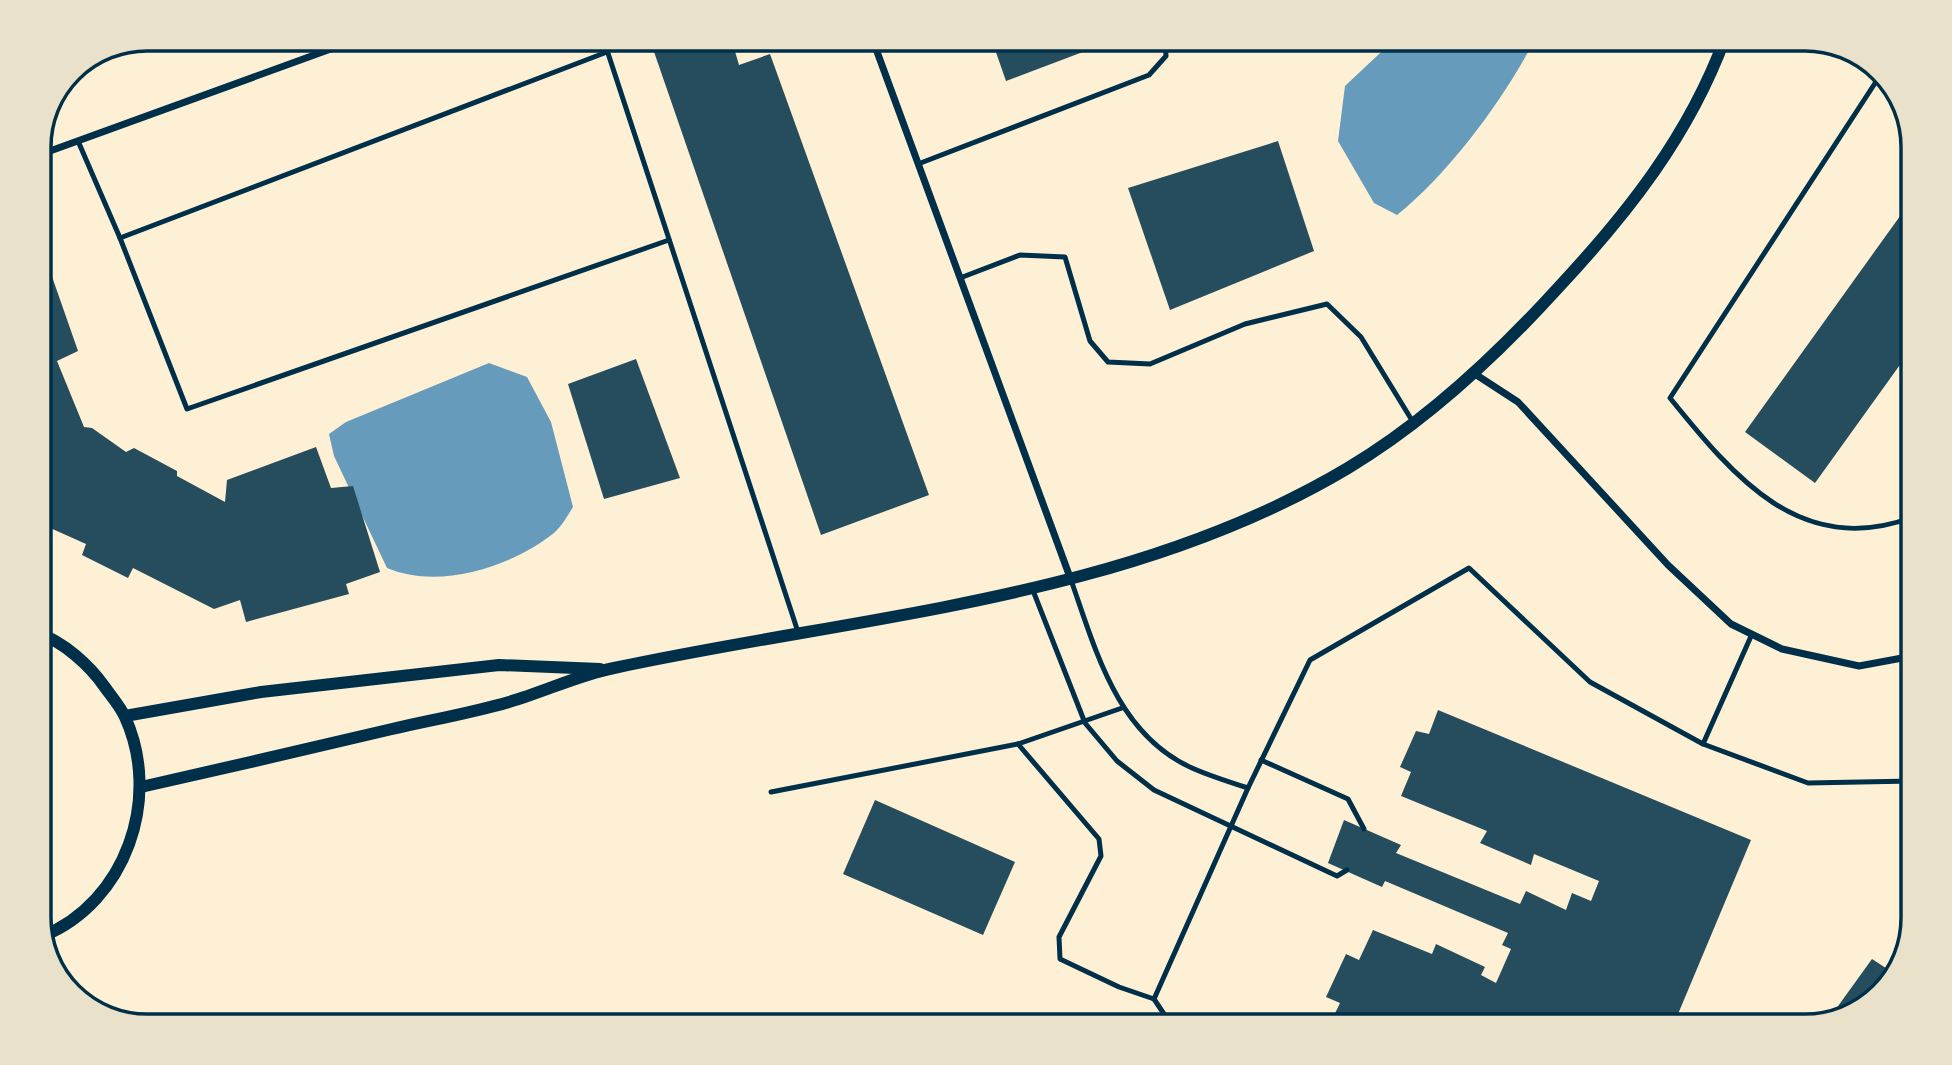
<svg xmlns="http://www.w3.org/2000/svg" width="1952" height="1065" viewBox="0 0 1952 1065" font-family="Arial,sans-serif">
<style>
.water{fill:#669bbc}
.building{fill:#264d5e}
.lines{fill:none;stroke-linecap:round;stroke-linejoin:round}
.service{stroke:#003049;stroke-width:5}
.minor{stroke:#003049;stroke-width:7}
.tertiary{stroke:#003049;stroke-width:12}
.rim{fill:none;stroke:#003049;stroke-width:3.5}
</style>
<rect width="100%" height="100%" fill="#fdf0d5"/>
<!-- water -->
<g class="water">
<path d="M1395,39H1535C1504,99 1450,172 1397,215L1374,203L1338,141L1345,86Z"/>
<path d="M489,363L527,377L551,422L573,507C568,515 562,526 554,533C511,567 439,590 387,568L334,456L329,434L346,422Z"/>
</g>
<!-- building -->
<g class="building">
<polygon points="668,38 731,38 739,65 770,54 929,495 821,535 652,46"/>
<polygon points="991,38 1092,38 1096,47 1006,81"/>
<polygon points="1278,141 1314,251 1170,310 1128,188"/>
<polygon points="1913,198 1913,370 1902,362 1815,483 1745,432"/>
<polygon points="42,248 78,351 57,361 84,427 92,428 126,452 134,448 177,471 177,476 225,502 227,480 316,447 331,488 353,486 380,572 346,584 349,594 246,622 240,600 214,609 133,568 128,578 82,555 86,544 39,523 39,249"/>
<polygon points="636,359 680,478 604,499 568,384"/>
<polygon points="1438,710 1751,840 1673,1026 1329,1026 1340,1003 1326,997 1346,954 1359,960 1373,930 1432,954 1436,944 1485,967 1481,975 1496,983 1511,949 1502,945 1508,933 1385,881 1382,887 1328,863 1344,820 1401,845 1396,853 1520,904 1526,891 1566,910 1572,893 1591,901 1599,881 1534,854 1531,865 1480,843 1487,831 1401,796 1411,772 1400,767 1416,731 1429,734"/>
<polygon points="875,800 1015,862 983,935 843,874"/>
<polygon points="1872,959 1895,974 1860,1012 1828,1020"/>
</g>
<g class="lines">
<!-- service -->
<g class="service">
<polyline points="603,38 798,632"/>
<polyline points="1788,38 1872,66"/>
<path d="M1881,74L1670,398C1734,477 1801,559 1913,517"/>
<polyline points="78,141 120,238 187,409 669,240"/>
<polyline points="918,164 1149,75 1166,56 1165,38"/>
<polyline points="120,238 607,52"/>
<polyline points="960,278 1020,255 1065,257 1090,341 1108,362 1150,364 1245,324 1327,304 1361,337 1413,422"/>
<path d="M1071,580C1096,651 1117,734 1192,768C1210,776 1229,782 1248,788"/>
<polyline points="1032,588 1085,723 1117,761 1154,790 1337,876 1347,870"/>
<polyline points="1018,744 1099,839 1101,856 1059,937 1060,959 1119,987 1154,999 1172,1026"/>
<polyline points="1703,744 1752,634"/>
<polyline points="1261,760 1348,799 1364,829"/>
<polyline points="771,792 1018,744 1122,708"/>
<polyline points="1154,999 1248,788 1310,660 1469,568 1590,682 1703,744 1808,783 1913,781"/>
</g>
<!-- minor -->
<g class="minor">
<polyline points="872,38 1071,580"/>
<polyline points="39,155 361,38"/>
<polyline points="1475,374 1518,402 1668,565 1731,624 1782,649 1859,666 1913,656"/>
</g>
<!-- tertiary -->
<g class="tertiary">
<path d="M39,634C63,641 90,666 104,686C111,696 120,706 125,717C162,798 126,902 43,936"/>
<polyline points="125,716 261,692 499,665 600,669"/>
<path d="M141,787C225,768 308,749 392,729C431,720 471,713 509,702C544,692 578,675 614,668C860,615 1127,600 1348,468C1427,421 1496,356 1557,289C1627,214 1689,136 1725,38"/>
</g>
</g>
<!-- crop -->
<path d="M0 0H1952V1065H0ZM147 51H1805A96 96 0 0 1 1901 147V918A96 96 0 0 1 1805 1014H147A96 96 0 0 1 51 918V147A96 96 0 0 1 147 51Z" fill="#e9e1ca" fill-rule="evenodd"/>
<path class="rim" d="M147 51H1805A96 96 0 0 1 1901 147V918A96 96 0 0 1 1805 1014H147A96 96 0 0 1 51 918V147A96 96 0 0 1 147 51Z"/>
</svg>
